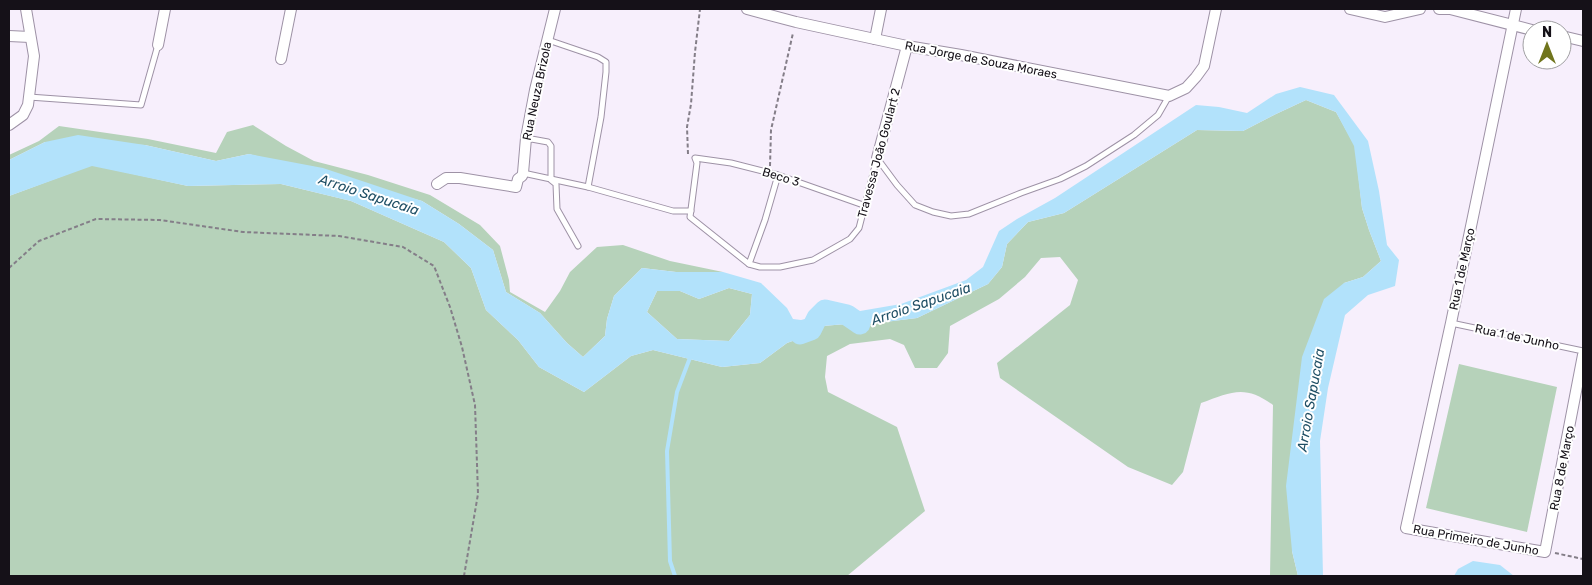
<svg xmlns="http://www.w3.org/2000/svg" width="1592" height="585" viewBox="0 0 1592 585" font-family="Rubik,sans-serif">
<style>
.green{fill:#b6d2ba}
.water{fill:#b2e2fb;fill-rule:evenodd}
.lines{fill:none;stroke-linecap:round;stroke-linejoin:round}
.stream{stroke:#b2e2fb;stroke-width:4}
.river{stroke:#b2e2fb;stroke-width:21}
.lane-casing{stroke:#9e92a6;stroke-width:7}
.street-casing{stroke:#9e92a6;stroke-width:12}
.path{stroke:#847e88;stroke-width:2;stroke-dasharray:4 2.5;stroke-linecap:butt}
.lane{stroke:#fff;stroke-width:5}
.street{stroke:#fff;stroke-width:10}
.labels{text-anchor:middle;dominant-baseline:central;stroke-width:4;stroke-linejoin:round;paint-order:stroke}
.street-label{font-size:12px;fill:#151118;stroke:#fff}
.water-label{font-size:14px;font-style:italic;fill:#1f4f65;stroke:#fff}
</style>
<rect width="100%" height="100%" fill="#f7effc"/>
<!-- green -->
<g class="green">
<path d="M1306,100L1336,112L1355,146L1362,208L1369,230L1381,261L1363,277L1344,283L1292,551L1298,576H1270L1273,405C1245,384 1231,392 1201,403L1183,472L1172,485L1128,467L1000,378L997,363L1070,305L1078,280L1060,257L1041,258L1025,277L999,299L950,326L948,353L937,368H915L904,345L890,339L850,344L827,356L825,377L828,392L897,427L925,511L847,576H9V196L92,165L188,186L281,184L351,201L444,242L471,268L486,310L518,340L539,367L584,392L631,356L653,350L722,367L760,363L787,343L806,336L823,326L846,324L861,325L917,318L988,284L1002,267L1007,244L1028,222L1064,213L1197,130L1243,131L1276,114Z"/>
<polygon points="253,125 286,146 314,161 368,175 430,195 480,225 500,246 509,280 510,292 545,312 560,291 570,272 597,247 623,245 670,261 723,272 676,272 642,268 614,296 607,319 605,336 583,357 567,343 540,313 506,292 493,250 459,224 422,201 249,154 216,161 145,145 45,142 9,160 9,155 39,141 59,126 148,139 216,153 227,132"/>
<polygon points="729,288 752,294 750,315 729,341 677,339 647,312 657,291 680,291 699,299"/>
<polygon points="1459,364 1557,387 1527,532 1426,508"/>
</g>
<!-- water -->
<g class="water">
<path d="M1300,87L1334,95L1368,141L1379,191L1387,245L1399,260L1395,286L1368,295L1345,315L1328,388L1320,441L1323,576H1298L1292,551L1286,486L1302,357L1324,299L1344,283L1363,277L1381,261L1369,230L1362,208L1354,146L1336,112L1306,100L1276,114L1243,131L1197,130L1064,213L1028,222L1007,244L1002,267L988,284L917,318L861,325L846,324L823,326L806,336L787,343L760,363L722,367L653,350L631,356L584,392L539,367L518,340L486,310L471,268L444,242L351,201L281,184L188,186L92,166L9,196V160L45,142L78,135L145,145L216,161L249,154L323,168L422,201L459,224L493,250L506,292L540,313L567,343L583,357L605,336L607,319L614,296L642,268L676,272H723L761,283L787,308L793,319L801,320L844,309L860,311L901,304L966,280L983,267L999,231L1017,219L1055,198L1196,105L1219,107L1247,113L1276,94ZM729,288L752,294L750,315L729,341L677,339L647,312L657,291H680L699,299Z"/>
<polygon points="1473,561 1500,565 1514,576 1454,576 1458,569"/>
</g>
<g class="lines">
<!-- stream -->
<polyline class="stream" points="675,576 670,561 667,451 677,392 691,355"/>
<!-- river -->
<polyline class="river" points="800,334 811,330 817,318 825,310 847,315 860,324"/>
<!-- lane casing -->
<g class="lane-casing">
<g id="lane">
<polyline points="548,40 598,57 606,62 606,72 601,117 588,187"/>
<polyline points="29,97 141,105 158,45"/>
<polyline points="526,138 548,142 551,146 551,180 556,184 557,209 578,246"/>
<polyline points="877,158 897,185 915,205 933,212 951,216 969,214 1021,193 1060,179 1086,166 1134,135 1158,115 1169,96"/>
<polyline points="523,173 588,187 673,211 691,211"/>
<polyline points="778,175 765,220 749,264 690,217 697,163 695,158 731,163 778,175 866,206"/>
<polyline points="749,264 760,267 780,267 813,260 850,239 859,228 877,158"/>
<polyline points="1451,323 1583,351"/>
</g>
</g>
<!-- street casing -->
<g class="street-casing">
<g id="street">
<polyline points="747,9 796,22 907,46 961,55 1169,96 1186,88 1196,77 1204,66 1216,9"/>
<polyline points="1350,9 1385,17 1420,9"/>
<polyline points="1439,9 1450,9 1532,30"/>
<polyline points="1516,9 1451,323 1406,528 1545,552 1583,355"/>
<polyline points="9,36 30,37"/>
<polyline points="1562,36 1583,41"/>
<polyline points="875,39 881,9"/>
<polyline points="158,45 165,9"/>
<polyline points="281,59 291,9"/>
<polyline points="9,125 23,115 28,105 34,56 26,9"/>
<polyline points="877,158 907,46"/>
<polyline points="437,184 446,178 460,178 516,187 518,179 522,176 523,173 526,138 535,90 555,9"/>
</g>
</g>
<!-- path -->
<g class="path">
<polyline points="688,154 687,127 691,104 695,52 700,9"/>
<polyline points="770,166 771,130 793,33"/>
<polyline points="9,268 39,241 96,219 160,220 243,232 339,236 403,247 434,266 450,307 462,347 475,405 478,494 464,576"/>
<polyline points="1555,553 1583,559"/>
</g>
<!-- lane -->
<use href="#lane" class="lane"/>
<!-- street -->
<use href="#street" class="street"/>
</g>
<g class="labels">
<!-- street labels -->
<g class="street-label">
<text transform="translate(981 60) rotate(11)">Rua Jorge de Souza Moraes</text>
<text transform="translate(537 91) rotate(-78)">Rua Neuza Brizola</text>
<text transform="translate(879 153) rotate(-75)">Travessa João Goulart 2</text>
<text transform="translate(781 177) rotate(17)">Beco 3</text>
<text transform="translate(1462 269) rotate(-78)">Rua 1 de Março</text>
<text transform="translate(1517 337) rotate(12)">Rua 1 de Junho</text>
<text transform="translate(1562 468) rotate(-79)">Rua 8 de Março</text>
<text transform="translate(1476 540) rotate(10)">Rua Primeiro de Junho</text>
</g>
<!-- water labels -->
<g class="water-label">
<text transform="translate(369 195) rotate(18)">Arroio Sapucaia</text>
<text transform="translate(921 304) rotate(-19)">Arroio Sapucaia</text>
<text transform="translate(1311 400) rotate(-80)">Arroio Sapucaia</text>
</g>
</g>
<!-- border -->
<rect width="1592" height="585" fill="none" stroke="#151118" stroke-width="20"/>
<!-- north arrow -->
<g transform="translate(1547 45)"><circle r="24" fill="#ffffff" stroke="#a1a0a3"/>
<path d="M0-4L9 19L0 12L-9 19Z" fill="#70751d"/>
<text y="-8" font-size="14" font-weight="bold" text-anchor="middle" fill="#151118">N</text>
</g>
</svg>
